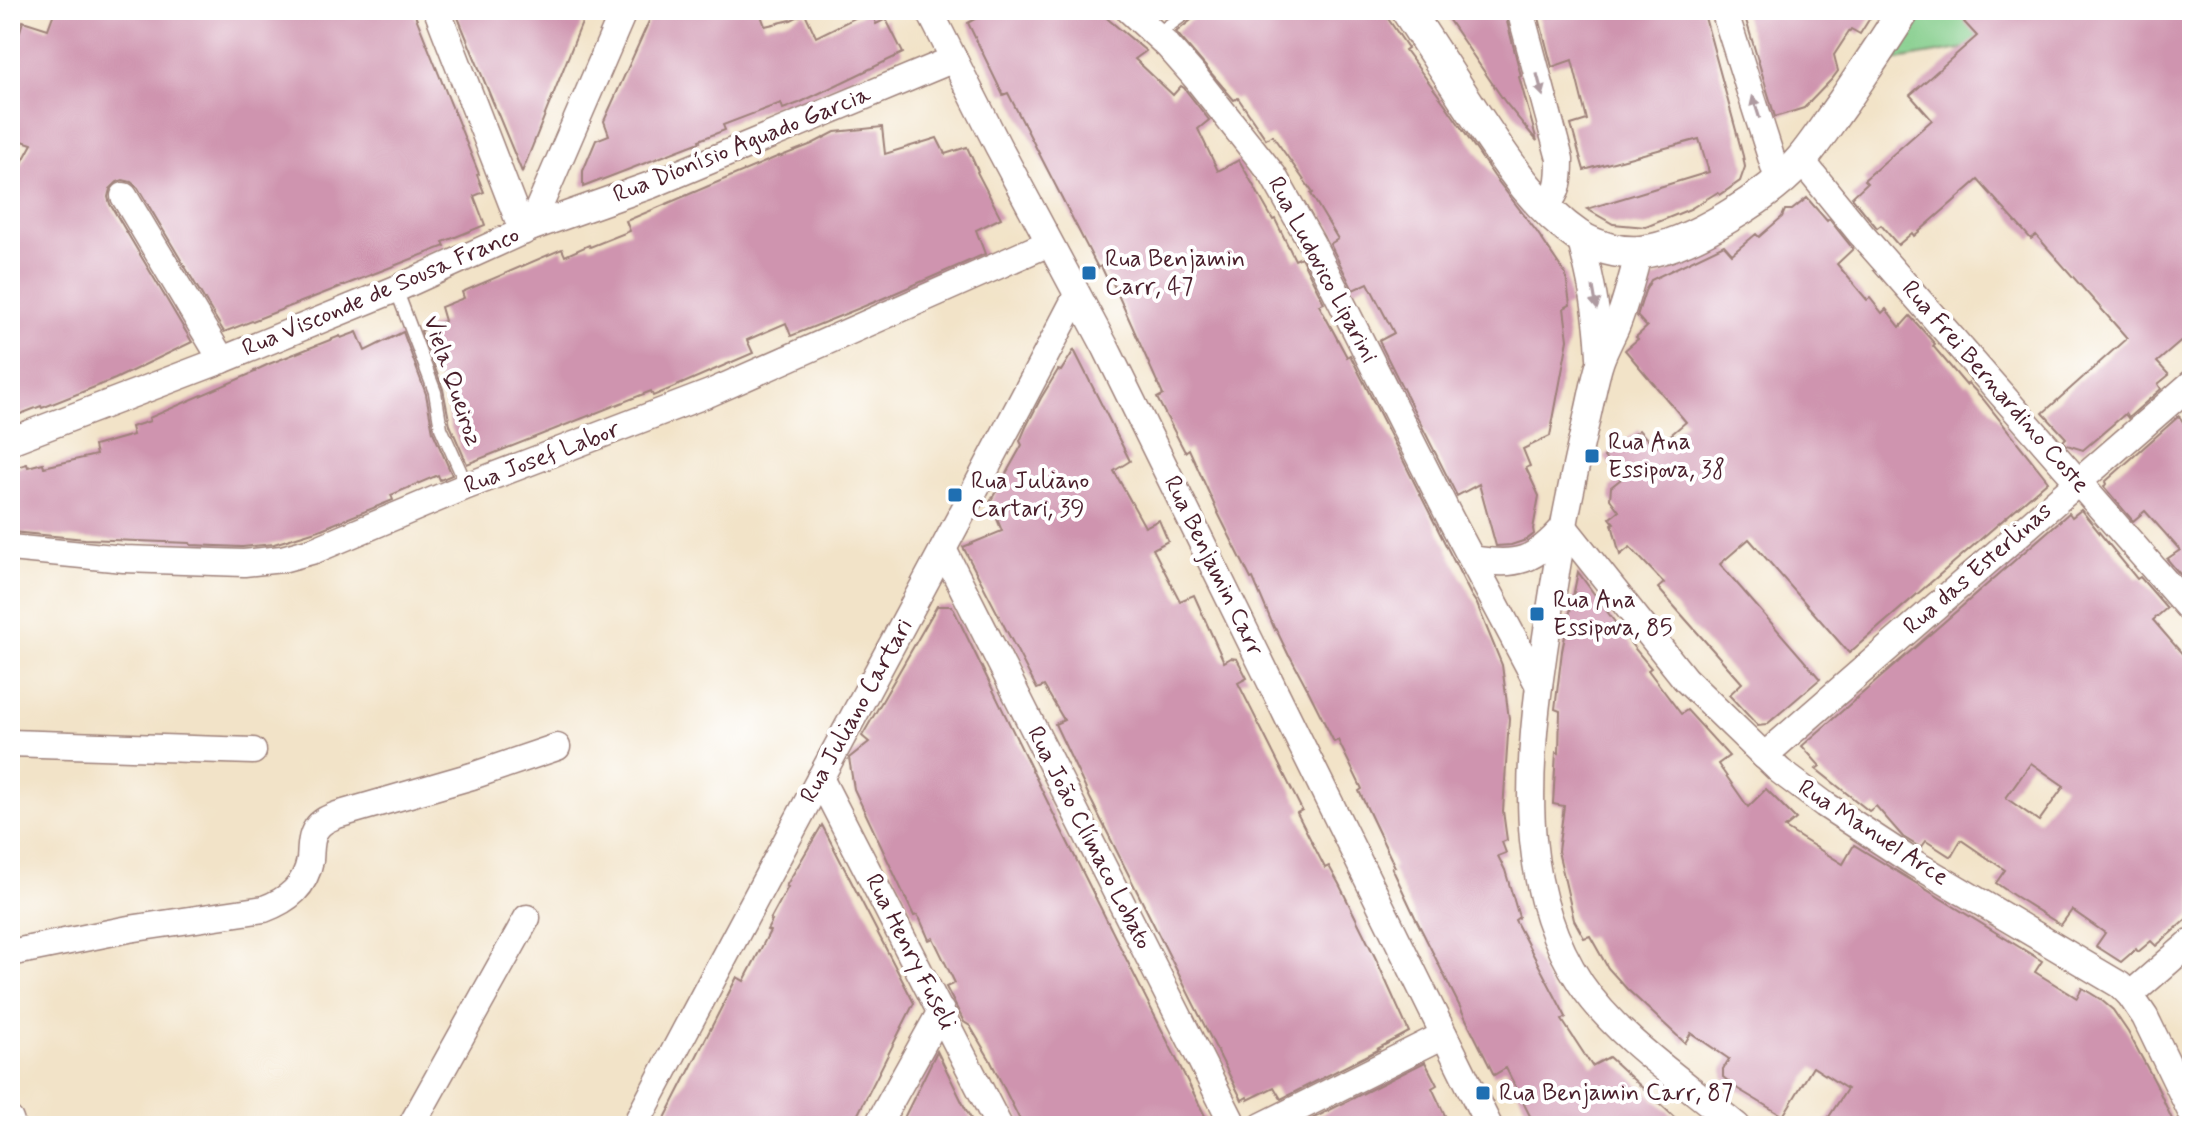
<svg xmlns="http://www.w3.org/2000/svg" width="2202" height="1136" viewBox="0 0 2202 1136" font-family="Mynerve,sans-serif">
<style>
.green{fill:#82cc89;stroke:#66765a;stroke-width:2}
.building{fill:#cf94af;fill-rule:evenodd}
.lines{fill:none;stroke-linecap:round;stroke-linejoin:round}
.service-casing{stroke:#9e817a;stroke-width:15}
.minor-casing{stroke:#9e817a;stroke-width:29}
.tertiary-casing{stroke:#9e817a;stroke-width:35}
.service{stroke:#fff;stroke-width:12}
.minor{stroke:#fff;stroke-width:26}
.tertiary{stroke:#fff;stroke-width:32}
.oneway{fill:#ae9aa0}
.poi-dot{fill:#1f6fb2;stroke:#fff;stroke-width:3}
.labels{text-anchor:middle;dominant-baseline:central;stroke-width:8;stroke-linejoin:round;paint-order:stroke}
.street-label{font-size:24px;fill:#4a1f2b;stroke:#fff}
.poi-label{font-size:24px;fill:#4a1f2b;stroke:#fff;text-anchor:start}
</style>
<rect width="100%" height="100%" fill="#fff"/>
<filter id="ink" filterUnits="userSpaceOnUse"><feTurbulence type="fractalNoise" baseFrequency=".0125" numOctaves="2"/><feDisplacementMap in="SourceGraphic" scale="16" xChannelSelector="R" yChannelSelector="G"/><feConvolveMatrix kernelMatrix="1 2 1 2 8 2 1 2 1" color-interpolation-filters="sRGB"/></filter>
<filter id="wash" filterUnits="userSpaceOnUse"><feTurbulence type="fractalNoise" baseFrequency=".006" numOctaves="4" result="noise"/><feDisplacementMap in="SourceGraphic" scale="32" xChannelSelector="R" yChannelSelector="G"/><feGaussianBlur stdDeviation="1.8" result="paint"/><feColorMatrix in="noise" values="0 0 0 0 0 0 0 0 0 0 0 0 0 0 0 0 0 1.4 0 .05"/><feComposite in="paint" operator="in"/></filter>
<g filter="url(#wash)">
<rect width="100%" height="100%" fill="#f2e3c8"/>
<!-- green -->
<polygon class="green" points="1907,10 2186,10 1868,65"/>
<g id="blocks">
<!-- building -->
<g class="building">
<polygon points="55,10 413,10 479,174 477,175 484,192 474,196 485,225 443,242 445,246 224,332 138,188 131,182 123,180 117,182 110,189 108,197 110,204 192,342 115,379 42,408 41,406 10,418 10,184 32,144 10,137 10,28 20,31 23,21 48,29"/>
<polygon points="455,10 587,10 522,172 466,37"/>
<polygon points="654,10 759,10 765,26 791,20 805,13 816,37 871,10 876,24 886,19 903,53 799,103 783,109 781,103 723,125 725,130 699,140 700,142 583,187 583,171 596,140 609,135 604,121"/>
<polygon points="991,10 1097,10 1146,51 1135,59 1173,95 1181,86 1184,88 1209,120 1198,129 1218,171 1239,160 1273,220 1275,219 1295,260 1301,257 1324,303 1319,305 1347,357 1350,355 1471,595 1477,604 1502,665 1509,719 1503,811 1507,840 1502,842 1506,853 1498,856 1505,870 1519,917 1515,920 1566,1017 1562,1020 1592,1066 1609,1057 1684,1126 1535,1126 1506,1068 1494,1075 1415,917 1392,868 1395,867 1359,791 1362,789 1338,740 1334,742 1307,688 1290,656 1289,656 1276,629 1275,630 1253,578 1251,579 1218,513 1189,449 1185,452 1157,398 1163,395 1111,279 1108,281 1101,266 1098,268 1008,93 1003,95 968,23"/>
<polygon points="1199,10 1382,10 1408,48 1405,50 1445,104 1494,176 1537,232 1566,275 1570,305 1564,308 1568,340 1550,436 1523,449 1530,466 1526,468 1539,496 1533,529 1534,534 1526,540 1511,545 1496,546 1479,484 1457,496 1379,341 1394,333 1368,283 1353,290 1330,244 1338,239 1311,194 1313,193 1272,135 1266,139 1238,98 1234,100 1176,32 1195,17"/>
<polygon points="1442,10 1504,10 1521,76 1519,77 1537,141 1505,102"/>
<polygon points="1537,10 1703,10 1743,156 1745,167 1740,181 1720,195 1718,192 1690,209 1646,227 1613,224 1587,209 1709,172 1699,139 1584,170 1571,125 1587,120 1572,60 1552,67"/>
<polygon points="1743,10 1875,10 1860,34 1851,29 1834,55 1838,71 1832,79 1804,108 1775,117"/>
<polygon points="1978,10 2183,10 2192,20 2192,332 2157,362 2169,375 2158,384 2161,389 2128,418 2125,414 2083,450 2067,445 2063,441 2066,438 2043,413 2127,338 2036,235 2031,239 1978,180 1914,236 1912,233 1898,245 1881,225 1877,228 1852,197 1867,183 1864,180 1932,120 1910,95 1977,36 1964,22"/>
<polygon points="882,127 885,154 937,138 945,154 967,147 978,171 977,172 1001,218 976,230 985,254 877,301 791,336 786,323 747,340 753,353 679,385 653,396 651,391 467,464 450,425 443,389 421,331 445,321 441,307 464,298 462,292 562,249 565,256 589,245 590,247 630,231 626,221 779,156 779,157 812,144 835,132"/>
<polygon points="1807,198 1827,221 1829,219 1853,249 1837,264 1867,300 1870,298 1882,313 1886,309 1900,327 1910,316 1935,344 1933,346 1966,385 1968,383 1983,399 2048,481 1849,653 1749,539 1720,564 1820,679 1766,725 1758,726 1729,695 1742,683 1658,588 1664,583 1630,547 1620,555 1612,524 1614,523 1610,518 1619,511 1610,499 1611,487 1621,479 1604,457 1639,430 1655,448 1686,422 1625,350 1638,339 1636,337 1647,327 1637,316 1645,291 1651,280 1724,245 1732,254 1756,234 1759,237 1782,217 1785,210 1792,210"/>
<polygon points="357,332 365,351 403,332 426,394 433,432 452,475 440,480 438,475 391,495 393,500 319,530 274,544 242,547 191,545 190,543 85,539 12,532 10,469 27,464 28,467 43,463 44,467 96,455 94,446 133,435 131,427 150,421 149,418 255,372 254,371 269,364 340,336 341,338"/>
<polygon points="1074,350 1130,461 1114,471 1145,527 1159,520 1168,541 1153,549 1180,601 1194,595 1224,662 1231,658 1237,659 1247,678 1238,683 1302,810 1297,813 1325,868 1329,866 1339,884 1376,959 1409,1032 1377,1049 1380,1049 1281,1099 1274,1087 1248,1100 1247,1097 1242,1100 1090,798 1055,724 1064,720 1044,686 1037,689 963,547 1002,531 990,502 1022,445 1020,441 1026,427 1041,398 1058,370 1061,371"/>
<polygon points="2179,416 2192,435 2191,587 2167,559 2180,550 2145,511 2133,521 2104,487 2106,484 2105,482"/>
<path d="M2081,510L2137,579L2140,577L2167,608L2153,620L2192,665V914L2156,946L2151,941L2138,952L2136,949L2121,962L2096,946L2105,933L2072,910L2061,925L2013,895L1996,883L2005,870L1961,840L1951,857L1926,841L1921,848L1903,837L1876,806L1869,811L1816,769L1820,766L1802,746L2069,513L2072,517ZM2031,763L2064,786L2039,821L2006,798Z"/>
<polygon points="1578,572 1631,644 1651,668 1648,670 1681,714 1687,710 1729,756 1718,764 1748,807 1766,789 1796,819 1785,828 1843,864 1854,845 2042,961 2035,972 2077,998 2082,988 2100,999 2113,1010 2128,1032 2156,1084 2175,1126 1823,1126 1847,1089 1813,1067 1783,1116 1738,1089 1723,1077 1723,1069 1729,1059 1691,1033 1685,1043 1627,989 1608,968 1590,936 1584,938 1574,920 1558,851 1564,806 1553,804 1556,752 1559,753 1560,711 1555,709 1562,651"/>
<polygon points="937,606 952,606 1054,815 1210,1126 1023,1126 989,1058 970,1026 964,1022 946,987 955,983 933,938 929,940 920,919 917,915 914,916 854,789 849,758 869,742 862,736"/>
<polygon points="822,825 914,1003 852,1126 661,1126 737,977 744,981 770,931 767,930 772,921 770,920 788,887 786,886"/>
<polygon points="937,1051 964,1106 975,1126 900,1126"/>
<polygon points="1425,1062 1437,1085 1432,1088 1450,1126 1298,1126"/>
</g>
</g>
</g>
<g filter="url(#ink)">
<use href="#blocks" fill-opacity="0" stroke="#9e817a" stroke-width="2"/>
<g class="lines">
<!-- service casing -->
<g class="service-casing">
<g id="service">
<polyline points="1156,35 1190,10"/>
<polyline points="396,289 435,392 441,428 467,486"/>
</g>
</g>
<!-- minor casing -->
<g class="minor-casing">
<g id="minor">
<polyline points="437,10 523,232"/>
<polyline points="929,10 998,146 1106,348 1489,1126"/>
<polyline points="1129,10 1168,46 1196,78 1273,175 1312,244 1450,518 1539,686"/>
<path d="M1520,10L1560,159C1560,184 1559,189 1545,209"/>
<polyline points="1724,10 1779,182"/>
<polyline points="1801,160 1861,234 2192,612"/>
<polyline points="124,196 222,360"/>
<polyline points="530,228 651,185 954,59"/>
<path d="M1580,237C1591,280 1598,312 1600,357"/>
<path d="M1639,252C1632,277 1626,303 1616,327C1611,338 1605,349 1601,360C1595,377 1592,396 1588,413C1579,452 1570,491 1563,531C1554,583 1546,634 1539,686C1526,787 1522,895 1581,984C1619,1040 1685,1082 1737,1126"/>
<polyline points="10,441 222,360 396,289 530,228 624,10"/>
<polyline points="10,548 124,559 244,563 282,559 315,550 467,486 710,393 1049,243"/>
<polyline points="944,551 1234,1126"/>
<path d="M1473,559C1518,567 1534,561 1564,527L1685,679L1780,771L1824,804L1914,863L2120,985L2130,995L2145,1017L2192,1114"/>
<polyline points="10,743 253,751"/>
<polyline points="1764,756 2192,383"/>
<polyline points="820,778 999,1126"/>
<path d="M10,953L129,929L264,909C288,900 305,887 310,860C311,850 310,838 316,829C321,821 329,818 337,815L472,776L557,747"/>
<polyline points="2130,995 2192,941"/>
<polyline points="10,1120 12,1126"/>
<polyline points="411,1126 527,918"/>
<path d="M635,1126C780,848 933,574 1077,295"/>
<polyline points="877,1126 941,1011"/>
<polyline points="1262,1126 1444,1035"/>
</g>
</g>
<!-- tertiary casing -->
<g class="tertiary-casing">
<path id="tertiary" d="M1407,10C1430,45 1453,81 1476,116C1505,159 1534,206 1578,236C1595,247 1620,254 1641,252C1688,247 1771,195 1801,160C1817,141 1830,120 1844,101C1864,71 1885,41 1904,10"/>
</g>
<!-- service -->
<use href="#service" class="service"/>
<!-- minor -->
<use href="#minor" class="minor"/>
<!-- tertiary -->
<use href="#tertiary" class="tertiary"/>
</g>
<!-- one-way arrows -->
<defs><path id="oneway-solid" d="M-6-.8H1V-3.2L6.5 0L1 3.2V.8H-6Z" transform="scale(2)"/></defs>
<g class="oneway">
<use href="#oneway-solid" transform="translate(1540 85) rotate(75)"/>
<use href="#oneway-solid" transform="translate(1756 107) rotate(-108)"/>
<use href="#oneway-solid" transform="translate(1595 298) rotate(80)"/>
</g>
</g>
<!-- markers -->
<g class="poi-dot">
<rect x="1081" y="265" width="16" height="16" rx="4"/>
<rect x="1584" y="448" width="16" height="16" rx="4"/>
<rect x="947" y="487" width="16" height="16" rx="4"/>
<rect x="1529" y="606" width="16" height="16" rx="4"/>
<rect x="1475" y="1085" width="16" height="16" rx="4"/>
</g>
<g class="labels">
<!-- street labels -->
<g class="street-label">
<text transform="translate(742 145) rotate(-22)">Rua Dionísio Aguado Garcia</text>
<text transform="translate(1322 270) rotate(62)">Rua Ludovico Liparini</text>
<text transform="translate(381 292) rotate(-23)">Rua Visconde de Sousa Franco</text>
<text transform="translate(452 381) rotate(71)">Viela Queiroz</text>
<text transform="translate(1995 387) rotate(49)">Rua Frei Bernardino Coste</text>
<text transform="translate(542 458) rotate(-21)">Rua Josef Labor</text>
<text transform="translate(1213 566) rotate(64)">Rua Benjamin Carr</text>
<text transform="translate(1978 569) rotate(-41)">Rua das Esterlinas</text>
<text transform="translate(857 711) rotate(-61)">Rua Juliano Cartari</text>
<text transform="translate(1873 833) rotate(33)">Rua Manuel Arce</text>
<text transform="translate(1089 838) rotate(63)">Rua João Clímaco Lobato</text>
<text transform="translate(910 952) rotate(63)">Rua Henry Fuseli</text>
</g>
<!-- poi labels -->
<g class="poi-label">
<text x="1105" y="259">Rua Benjamin<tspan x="1105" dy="28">Carr, 47</tspan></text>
<text x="1608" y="442">Rua Ana<tspan x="1608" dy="28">Essipova, 38</tspan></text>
<text x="971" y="481">Rua Juliano<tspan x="971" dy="28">Cartari, 39</tspan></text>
<text x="1553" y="600">Rua Ana<tspan x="1553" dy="28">Essipova, 85</tspan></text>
<text x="1499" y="1093">Rua Benjamin Carr, 87</text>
</g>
</g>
<!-- margin -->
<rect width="2202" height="1136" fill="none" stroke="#fff" stroke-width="40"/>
</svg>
